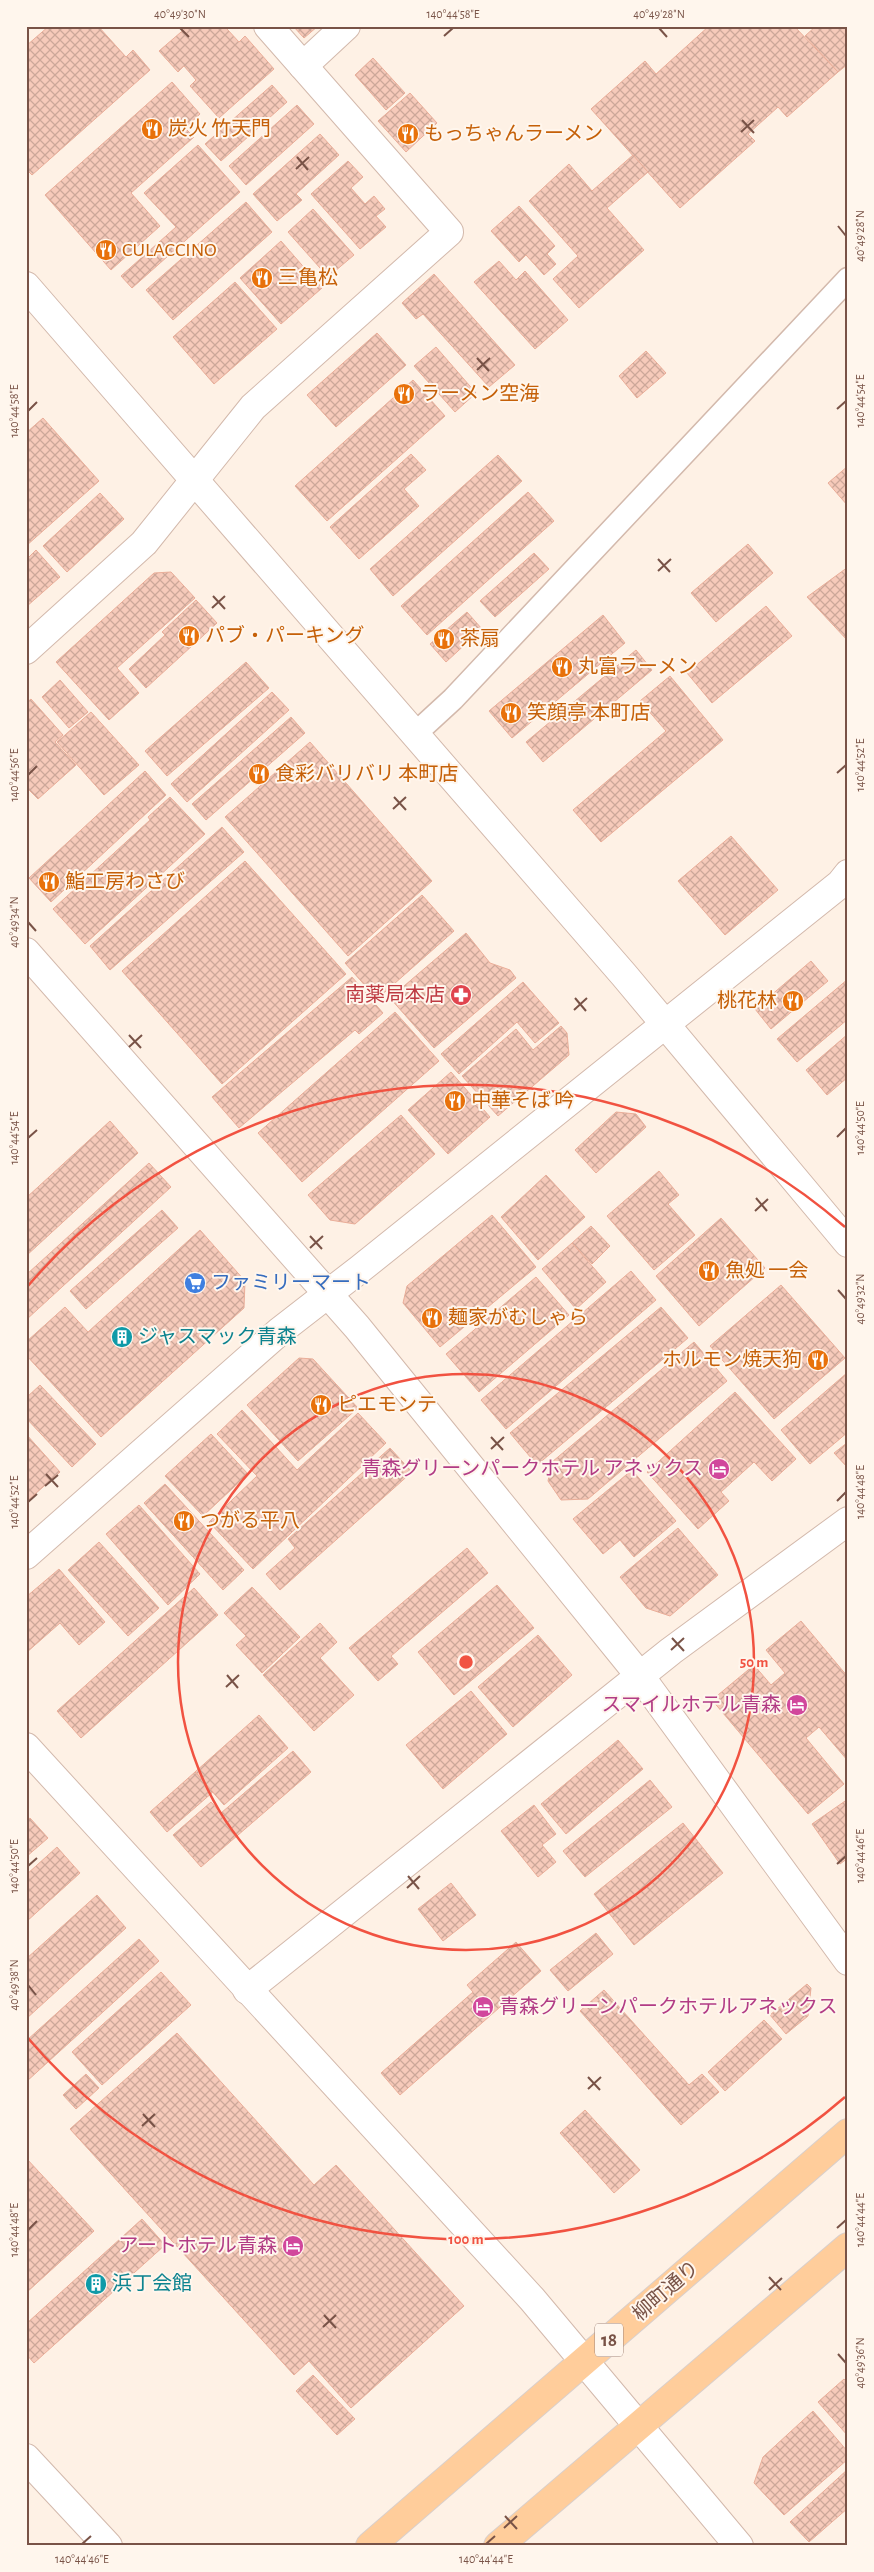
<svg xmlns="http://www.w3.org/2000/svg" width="874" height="2572" viewBox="0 0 874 2572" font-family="'Alegreya Sans','Noto Sans JP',sans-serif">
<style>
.building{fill:url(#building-cross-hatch);stroke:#eaae99}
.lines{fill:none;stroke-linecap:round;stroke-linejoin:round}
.service-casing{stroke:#d3b9ac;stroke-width:25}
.minor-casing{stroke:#d3b9ac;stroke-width:30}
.tertiary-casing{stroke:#d3b9ac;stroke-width:30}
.primary-casing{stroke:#d9cfcb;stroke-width:30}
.service{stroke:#fff;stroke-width:22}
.minor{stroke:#fff;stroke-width:28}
.tertiary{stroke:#fff;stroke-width:28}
.primary{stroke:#ffcd9b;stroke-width:28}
.ticks{fill:none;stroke:#795347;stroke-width:2}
.ring{fill:none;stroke:#f15241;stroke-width:2.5}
.labels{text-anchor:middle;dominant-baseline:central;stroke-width:4;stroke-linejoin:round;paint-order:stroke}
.shield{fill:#fff6ed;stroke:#a18479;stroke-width:1}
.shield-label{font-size:19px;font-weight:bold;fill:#795347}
.food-label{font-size:20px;fill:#c56008;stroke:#fff6ed;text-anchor:start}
.health-label{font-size:20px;fill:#be3a42;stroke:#fff6ed;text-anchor:end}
.shop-label{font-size:20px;fill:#366cbe;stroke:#fff6ed;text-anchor:start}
.culture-label{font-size:20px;fill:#0d838f;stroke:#fff6ed;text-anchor:start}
.hotel-label{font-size:20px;fill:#b23c85;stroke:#fff6ed;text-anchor:end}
.street-label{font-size:20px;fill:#795347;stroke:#fff6ed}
.centre{fill:#f15241;stroke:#fff6ed;stroke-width:2.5}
.ring-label{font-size:15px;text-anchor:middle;font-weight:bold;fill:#f15241;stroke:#fff6ed;stroke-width:4;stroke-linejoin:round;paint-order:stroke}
.neatline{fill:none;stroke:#795347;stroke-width:2}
.ticks-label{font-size:12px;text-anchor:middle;fill:#795347}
</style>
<defs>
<pattern id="building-cross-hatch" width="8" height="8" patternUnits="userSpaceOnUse" patternTransform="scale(1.25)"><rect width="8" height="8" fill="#f6caba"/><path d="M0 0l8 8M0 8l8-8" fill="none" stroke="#cca799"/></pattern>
</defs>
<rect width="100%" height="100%" fill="#fef1e5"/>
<!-- building -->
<g class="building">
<polygon points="49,26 98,26 126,57 133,50 150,70 32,175 26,169 26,46"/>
<polygon points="188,26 229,26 227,29 239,42 245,36 274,69 219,118 190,86 196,80 184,66 178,72 159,51"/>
<polygon points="293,26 318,26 304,38"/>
<polygon points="709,26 794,26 838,72 787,117 778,107 748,134 755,141 680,208 591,109 645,61 656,74"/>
<polygon points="816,26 848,26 848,64 838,72 805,36"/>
<polygon points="373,58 405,93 386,110 355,75"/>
<polygon points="172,82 200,114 185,128 194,137 131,193 160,226 111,270 45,195"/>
<polygon points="272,85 287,102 221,161 205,144"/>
<polygon points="410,93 437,123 406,152 378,121"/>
<polygon points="297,105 314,124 246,185 229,166"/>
<polygon points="320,134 339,155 296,194 302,200 277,221 253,194"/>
<polygon points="198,145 240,192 132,288 121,276 176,227 144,193"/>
<polygon points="633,155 648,172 607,208 644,250 579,308 553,279 578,256 529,201 569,164 592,191"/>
<polygon points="348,161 363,177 351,188 365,204 374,196 385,209 376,216 386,227 360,249 311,194"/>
<polygon points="246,202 272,232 173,320 146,290"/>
<polygon points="519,206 555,246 547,254 556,264 544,275 526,255 519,262 491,231"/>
<polygon points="313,209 354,255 328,277 288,232"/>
<polygon points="281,241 322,288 281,324 240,278"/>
<polygon points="499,261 516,280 525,271 568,320 535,349 474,282"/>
<polygon points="434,274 515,365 489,387 423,314 416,319 402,303"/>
<polygon points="235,282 277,329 214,384 173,337"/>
<polygon points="377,333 406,365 336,427 307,395"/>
<polygon points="436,347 476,393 455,412 414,366"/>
<polygon points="646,351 666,373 637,398 619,376"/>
<polygon points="413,380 445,416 327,521 295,486"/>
<polygon points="43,418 99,481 26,546 26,433"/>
<polygon points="411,454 426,470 404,489 419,506 359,559 330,527"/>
<polygon points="498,455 522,481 393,596 370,569"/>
<polygon points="848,466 848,506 828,483"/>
<polygon points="528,492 554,521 427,635 401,606"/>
<polygon points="100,493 124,519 67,572 43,546"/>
<polygon points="748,544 773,573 716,622 691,593"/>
<polygon points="36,550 60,577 26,607 26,560"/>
<polygon points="534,553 549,569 495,617 480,601"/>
<polygon points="848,567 848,641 807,597"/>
<polygon points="171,572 195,598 117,668 139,693 109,720 56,662 154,573"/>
<polygon points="196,600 217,623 146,688 129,669 165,635 162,632"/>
<polygon points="766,606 792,636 712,703 687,673"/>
<polygon points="467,612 482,629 446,662 430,644"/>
<polygon points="603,615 625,643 512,738 489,711"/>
<polygon points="636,650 652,670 543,762 526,742"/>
<polygon points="246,662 269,688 167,776 145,751"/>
<polygon points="670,676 723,740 601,842 573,810 666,731 640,701"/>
<polygon points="60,680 88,712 69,728 42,697"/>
<polygon points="272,692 289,710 187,802 171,784"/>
<polygon points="31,699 63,735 55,742 76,765 38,799 26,787 26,703"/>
<polygon points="91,712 139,765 104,795 57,742"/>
<polygon points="291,717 305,733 206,820 192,804"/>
<polygon points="310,742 432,881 348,956 225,817"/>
<polygon points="145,771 166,795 51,902 29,878"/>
<polygon points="170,797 205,834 85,944 53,909 150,820 148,817"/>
<polygon points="222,827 244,852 110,970 90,946"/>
<polygon points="731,836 778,890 725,935 678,881"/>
<polygon points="245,861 346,974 222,1084 122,971"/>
<polygon points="422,895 454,931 377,999 345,963"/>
<polygon points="466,933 490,963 510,970 516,978 434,1048 390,998"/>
<polygon points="811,961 828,981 771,1029 755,1009"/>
<polygon points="352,977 383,1013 359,1034 355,1030 239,1128 212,1097"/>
<polygon points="848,979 848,1019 797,1062 777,1039"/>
<polygon points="523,982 559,1023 535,1043 517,1022 459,1074 441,1054"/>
<polygon points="395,1012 439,1061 302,1182 258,1133"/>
<polygon points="561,1026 567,1033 569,1055 498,1116 462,1076 516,1029 533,1050"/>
<polygon points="848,1034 848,1077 827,1095 806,1070"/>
<polygon points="451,1072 490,1117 448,1154 408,1110"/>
<polygon points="616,1112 636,1114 646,1127 596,1173 575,1150"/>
<polygon points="401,1115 435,1154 355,1224 330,1220 308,1195"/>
<polygon points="110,1121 138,1153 26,1256 26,1198"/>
<polygon points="149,1163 171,1187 26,1320 26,1275"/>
<polygon points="659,1171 679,1195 668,1204 695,1235 654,1270 607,1216"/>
<polygon points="546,1175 585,1217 538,1260 501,1217"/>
<polygon points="162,1210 178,1228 86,1309 70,1291"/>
<polygon points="492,1215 536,1267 440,1347 403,1303 407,1286"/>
<polygon points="721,1218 765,1268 699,1326 656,1276"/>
<polygon points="591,1226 610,1246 592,1264 572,1243"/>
<polygon points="200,1230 245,1281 244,1308 101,1437 26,1355 26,1342 65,1307 88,1332"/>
<polygon points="572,1243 606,1282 576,1309 542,1269"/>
<polygon points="631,1271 656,1300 506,1429 481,1400"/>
<polygon points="536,1277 569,1315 479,1392 446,1354"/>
<polygon points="781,1285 845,1358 774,1419 710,1346"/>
<polygon points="661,1307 688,1338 537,1465 510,1433"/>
<polygon points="694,1342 727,1381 588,1499 561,1500 548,1481 552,1462"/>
<polygon points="299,1358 313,1359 358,1408 298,1461 247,1405"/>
<polygon points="848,1372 848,1432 810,1464 781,1430"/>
<polygon points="40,1385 96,1444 72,1467 26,1418 26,1398"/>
<polygon points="735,1392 796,1459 772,1481 754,1462 721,1492 729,1501 698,1529 647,1472"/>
<polygon points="242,1410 297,1470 358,1413 386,1443 253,1569 209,1522 257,1476 217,1434"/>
<polygon points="26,1434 60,1472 26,1502"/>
<polygon points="211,1434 248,1474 203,1516 165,1476"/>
<polygon points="848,1442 848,1468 834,1453"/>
<polygon points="390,1448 412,1472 280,1590 266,1574 295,1548 288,1539"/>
<polygon points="632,1470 676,1521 634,1557 620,1540 603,1554 573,1519"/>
<polygon points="165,1484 244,1570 223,1590 144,1503"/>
<polygon points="139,1505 200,1574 168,1605 106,1534"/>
<polygon points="678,1528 718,1575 670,1616 646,1608 620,1577"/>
<polygon points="99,1542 159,1608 128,1636 68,1570"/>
<polygon points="467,1548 488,1573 391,1656 398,1664 378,1681 349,1648"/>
<polygon points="59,1569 105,1622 79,1645 60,1623 26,1653 26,1597"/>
<polygon points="497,1585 534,1628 454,1695 418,1652"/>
<polygon points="252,1587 300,1637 262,1673 236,1645 246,1636 224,1613"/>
<polygon points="194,1588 218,1615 81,1738 57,1711"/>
<polygon points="801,1621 848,1677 848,1761 819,1727 806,1738 844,1784 808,1814 712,1700 754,1665 771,1685 785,1673 766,1650"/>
<polygon points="320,1623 337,1642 320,1658 354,1695 314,1731 263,1675"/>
<polygon points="538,1635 572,1675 513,1727 478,1687"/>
<polygon points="471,1691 507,1734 443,1789 406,1745"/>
<polygon points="259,1715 288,1748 224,1805 195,1772"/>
<polygon points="618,1740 643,1769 566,1834 541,1804"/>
<polygon points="293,1751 311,1772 201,1867 173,1835 211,1802 221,1813"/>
<polygon points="195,1772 213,1792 167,1832 150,1812"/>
<polygon points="650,1780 672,1807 585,1877 563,1851"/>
<polygon points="848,1799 848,1858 840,1864 812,1824"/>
<polygon points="534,1805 556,1834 542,1845 556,1862 538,1877 501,1831"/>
<polygon points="30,1818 48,1838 26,1857 26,1821"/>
<polygon points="683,1823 723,1873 634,1945 594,1894"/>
<polygon points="57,1847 80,1873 26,1922 26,1875"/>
<polygon points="451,1883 476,1915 443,1941 418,1909"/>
<polygon points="97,1895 126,1928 26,2019 26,1959"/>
<polygon points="596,1933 613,1954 568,1991 550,1970"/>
<polygon points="139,1939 159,1961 26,2082 26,2041"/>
<polygon points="516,1942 541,1971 400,2095 381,2073 473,1992 467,1985"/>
<polygon points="161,1972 191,2005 102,2085 72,2052"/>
<polygon points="807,1984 811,1988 808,2016 786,2034 770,2015"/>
<polygon points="604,1990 689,2085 702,2074 719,2092 681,2125 580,2011"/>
<polygon points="764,2020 782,2039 725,2091 708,2072"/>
<polygon points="177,2033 314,2185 336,2165 464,2306 351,2408 309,2361 294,2375 70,2129"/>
<polygon points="86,2074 99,2088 76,2109 63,2095"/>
<polygon points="585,2110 640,2170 614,2193 560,2133"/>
<polygon points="26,2158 94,2231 26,2293"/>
<polygon points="142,2219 165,2245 34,2363 26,2354 26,2324"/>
<polygon points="313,2375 355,2419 337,2435 296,2391"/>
<polygon points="844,2379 848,2383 848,2436 818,2402"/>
<polygon points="813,2411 848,2452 848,2459 784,2515 754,2483 763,2457"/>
<polygon points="848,2469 848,2508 809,2542 790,2522"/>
</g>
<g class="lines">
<!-- service casing -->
<g class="service-casing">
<polyline id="service" points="416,733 453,699 848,279"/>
</g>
<!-- minor casing -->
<g class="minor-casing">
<g id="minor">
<polyline points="303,66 346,26"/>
<polyline points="26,650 144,543 253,407 449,232 268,26"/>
<polyline points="247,1990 671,1651 848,1521"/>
</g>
</g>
<!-- tertiary casing -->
<g class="tertiary-casing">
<g id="tertiary">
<polyline points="26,286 624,975 848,1243"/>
<polyline points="26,952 357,1327 640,1676 848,1961"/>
<polyline points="26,1555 280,1331 360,1269 840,884 848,874"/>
<polyline points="26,1747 532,2299 739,2546"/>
<polyline points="26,2458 108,2546"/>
</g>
</g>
<!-- primary casing -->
<g class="primary-casing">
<g id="primary">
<polyline points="370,2546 848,2133"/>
<polyline points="498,2546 848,2247"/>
</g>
</g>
<!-- service -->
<use href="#service" class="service"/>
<!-- minor -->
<use href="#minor" class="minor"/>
<!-- tertiary -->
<use href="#tertiary" class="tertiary"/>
<!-- primary -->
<use href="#primary" class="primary"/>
</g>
<!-- ticks -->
<path class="ticks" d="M180,28L189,37M659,28L667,37M444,36L453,28M742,120L754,133M741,132L754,120M297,157L308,170M296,169L309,157M838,226L846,236M477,358L489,371M477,370L490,358M837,409L846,401M28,411L37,402M658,559L670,572M658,571L671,559M213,596L225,609M212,608L225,596M837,773L846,765M28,775L37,766M394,797L406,810M393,809L406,797M28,922L36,931M575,998L586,1011M574,1010L587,998M129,1035L141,1048M129,1047L142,1035M837,1137L846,1128M28,1138L37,1130M756,1198L767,1211M755,1211L768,1199M310,1236L322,1249M310,1248L323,1236M838,1290L846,1299M491,1437L503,1450M491,1449L504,1437M46,1474L58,1487M45,1486L58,1475M837,1501L846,1492M28,1502L37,1494M672,1638L684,1651M671,1650L684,1638M227,1675L238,1688M226,1687L239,1675M837,1864L846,1856M28,1866L37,1858M408,1876L419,1889M407,1888L420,1876M28,1985L36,1995M588,2077L600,2090M588,2089L601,2077M143,2114L155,2127M142,2126L155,2114M837,2228L846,2220M28,2230L37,2221M769,2277L781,2290M769,2290L782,2278M324,2315L336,2328M323,2327L336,2315M838,2354L846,2363M505,2516L517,2529M504,2528L517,2516M82,2544L91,2536M486,2544L495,2536"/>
<!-- distance rings -->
<g class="ring">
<circle cx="466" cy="1662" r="288"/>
<path d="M845 2097A577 577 0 0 1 27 2037M27 1287A577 577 0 0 1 845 1227"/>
</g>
<!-- icons -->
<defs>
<g id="restaurant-disc" transform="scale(1.125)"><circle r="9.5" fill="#e8710a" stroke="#fff6ed"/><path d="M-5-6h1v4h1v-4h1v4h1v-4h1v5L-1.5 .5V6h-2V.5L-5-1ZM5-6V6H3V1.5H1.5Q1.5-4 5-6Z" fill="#fff"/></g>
<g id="pharmacy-disc" transform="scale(1.125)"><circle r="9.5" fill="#e0444e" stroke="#fff6ed"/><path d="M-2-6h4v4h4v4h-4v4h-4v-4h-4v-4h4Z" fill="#fff"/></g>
<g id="supermarket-disc" transform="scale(1.125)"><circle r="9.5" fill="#3f7fe0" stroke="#fff6ed"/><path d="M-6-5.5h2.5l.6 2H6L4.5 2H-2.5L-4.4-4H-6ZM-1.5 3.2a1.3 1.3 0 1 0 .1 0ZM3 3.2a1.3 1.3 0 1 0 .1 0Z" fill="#fff"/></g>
<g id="building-disc" transform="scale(1.125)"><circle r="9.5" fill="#0f9aa8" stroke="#fff6ed"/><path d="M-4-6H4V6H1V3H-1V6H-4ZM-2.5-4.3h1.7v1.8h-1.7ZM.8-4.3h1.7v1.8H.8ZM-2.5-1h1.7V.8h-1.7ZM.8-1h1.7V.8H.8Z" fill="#fff"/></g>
<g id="hotel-disc" transform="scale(1.125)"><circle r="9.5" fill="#d1479c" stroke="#fff6ed"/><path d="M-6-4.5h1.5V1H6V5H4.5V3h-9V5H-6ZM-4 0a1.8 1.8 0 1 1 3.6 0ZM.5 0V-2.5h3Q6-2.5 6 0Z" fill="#fff"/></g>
</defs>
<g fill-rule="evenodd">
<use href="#restaurant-disc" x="152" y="129"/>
<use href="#restaurant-disc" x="408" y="134"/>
<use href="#restaurant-disc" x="106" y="250"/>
<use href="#restaurant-disc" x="262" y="278"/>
<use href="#restaurant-disc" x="404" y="394"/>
<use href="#restaurant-disc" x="189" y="636"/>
<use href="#restaurant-disc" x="444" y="639"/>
<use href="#restaurant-disc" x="562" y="667"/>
<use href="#restaurant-disc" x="511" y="713"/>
<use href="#restaurant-disc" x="259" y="774"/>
<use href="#restaurant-disc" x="49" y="882"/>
<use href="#pharmacy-disc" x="461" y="995"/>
<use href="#restaurant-disc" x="793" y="1001"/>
<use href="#restaurant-disc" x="455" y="1101"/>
<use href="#restaurant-disc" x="709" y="1271"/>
<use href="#supermarket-disc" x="195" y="1283"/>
<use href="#restaurant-disc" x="432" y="1318"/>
<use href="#building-disc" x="122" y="1337"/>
<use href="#restaurant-disc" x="818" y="1360"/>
<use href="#restaurant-disc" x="321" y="1405"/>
<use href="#hotel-disc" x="719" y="1469"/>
<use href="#restaurant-disc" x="184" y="1521"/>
<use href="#hotel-disc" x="797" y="1705"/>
<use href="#hotel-disc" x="483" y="2007"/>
<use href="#hotel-disc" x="293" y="2246"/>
<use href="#building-disc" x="96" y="2284"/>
</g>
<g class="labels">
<!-- shield labels -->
<rect class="shield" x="595" y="2323.5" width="28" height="33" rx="4"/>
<g class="shield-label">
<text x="609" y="2340">18</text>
</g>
<!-- food labels -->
<g class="food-label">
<text x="168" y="129">炭火 竹天門</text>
<text x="424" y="134">もっちゃんラーメン</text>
<text x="122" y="250">CULACCINO</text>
<text x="278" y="278">三亀松</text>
<text x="420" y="394">ラーメン空海</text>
<text x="205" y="636">パブ・パーキング</text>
<text x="460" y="639">茶扇</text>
<text x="578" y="667">丸富ラーメン</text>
<text x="527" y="713">笑顔亭 本町店</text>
<text x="275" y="774">食彩バリバリ 本町店</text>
<text x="65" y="882">鮨工房わさび</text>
<text x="777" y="1001" text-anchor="end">桃花林</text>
<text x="471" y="1101">中華そば 吟</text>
<text x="725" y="1271">魚処 一会</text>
<text x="448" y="1318">麺家がむしゃら</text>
<text x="802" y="1360" text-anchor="end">ホルモン焼天狗</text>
<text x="337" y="1405">ピエモンテ</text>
<text x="200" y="1521">つがる平八</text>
</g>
<!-- health labels -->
<g class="health-label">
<text x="445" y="995">南薬局本店</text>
</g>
<!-- shop labels -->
<g class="shop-label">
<text x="211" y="1283">ファミリーマート</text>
</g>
<!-- culture labels -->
<g class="culture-label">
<text x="138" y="1337">ジャスマック青森</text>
<text x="112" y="2284">浜丁会館</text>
</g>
<!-- hotel labels -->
<g class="hotel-label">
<text x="703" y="1469">青森グリーンパークホテル アネックス</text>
<text x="781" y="1705">スマイルホテル青森</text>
<text x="499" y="2007" text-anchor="start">青森グリーンパークホテルアネックス</text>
<text x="277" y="2246">アートホテル青森</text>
</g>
<!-- street labels -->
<g class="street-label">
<text transform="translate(666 2291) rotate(-41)">柳町通り</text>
</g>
</g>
<circle cx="466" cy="1662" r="8" class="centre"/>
<g class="ring-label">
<text x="754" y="1667">50 m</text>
<text x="466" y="2244">100 m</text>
</g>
<!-- border -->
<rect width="874" height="2572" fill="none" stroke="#fff6ed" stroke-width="55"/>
<rect x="28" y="28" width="818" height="2516" class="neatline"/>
<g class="ticks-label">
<text x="180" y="18">40°49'30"N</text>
<text x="453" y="18">140°44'58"E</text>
<text x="659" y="18">40°49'28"N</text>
<text transform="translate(860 236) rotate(-90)" y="4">40°49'28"N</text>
<text transform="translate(860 401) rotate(-90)" y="4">140°44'54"E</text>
<text transform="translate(14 411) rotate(-90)" y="4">140°44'58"E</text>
<text transform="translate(860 765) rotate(-90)" y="4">140°44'52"E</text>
<text transform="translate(14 775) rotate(-90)" y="4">140°44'56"E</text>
<text transform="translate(14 922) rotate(-90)" y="4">40°49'34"N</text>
<text transform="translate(860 1128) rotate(-90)" y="4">140°44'50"E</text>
<text transform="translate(14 1138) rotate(-90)" y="4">140°44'54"E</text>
<text transform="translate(860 1299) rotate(-90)" y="4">40°49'32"N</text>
<text transform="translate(860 1492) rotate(-90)" y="4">140°44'48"E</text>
<text transform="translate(14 1502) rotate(-90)" y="4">140°44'52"E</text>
<text transform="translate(860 1856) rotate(-90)" y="4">140°44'46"E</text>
<text transform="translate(14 1866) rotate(-90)" y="4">140°44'50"E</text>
<text transform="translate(14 1985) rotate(-90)" y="4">40°49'38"N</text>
<text transform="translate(860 2220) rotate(-90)" y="4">140°44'44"E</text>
<text transform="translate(14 2230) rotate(-90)" y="4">140°44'48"E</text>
<text transform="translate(860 2363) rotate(-90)" y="4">40°49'36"N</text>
<text x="82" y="2563">140°44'46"E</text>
<text x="486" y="2563">140°44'44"E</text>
</g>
</svg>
